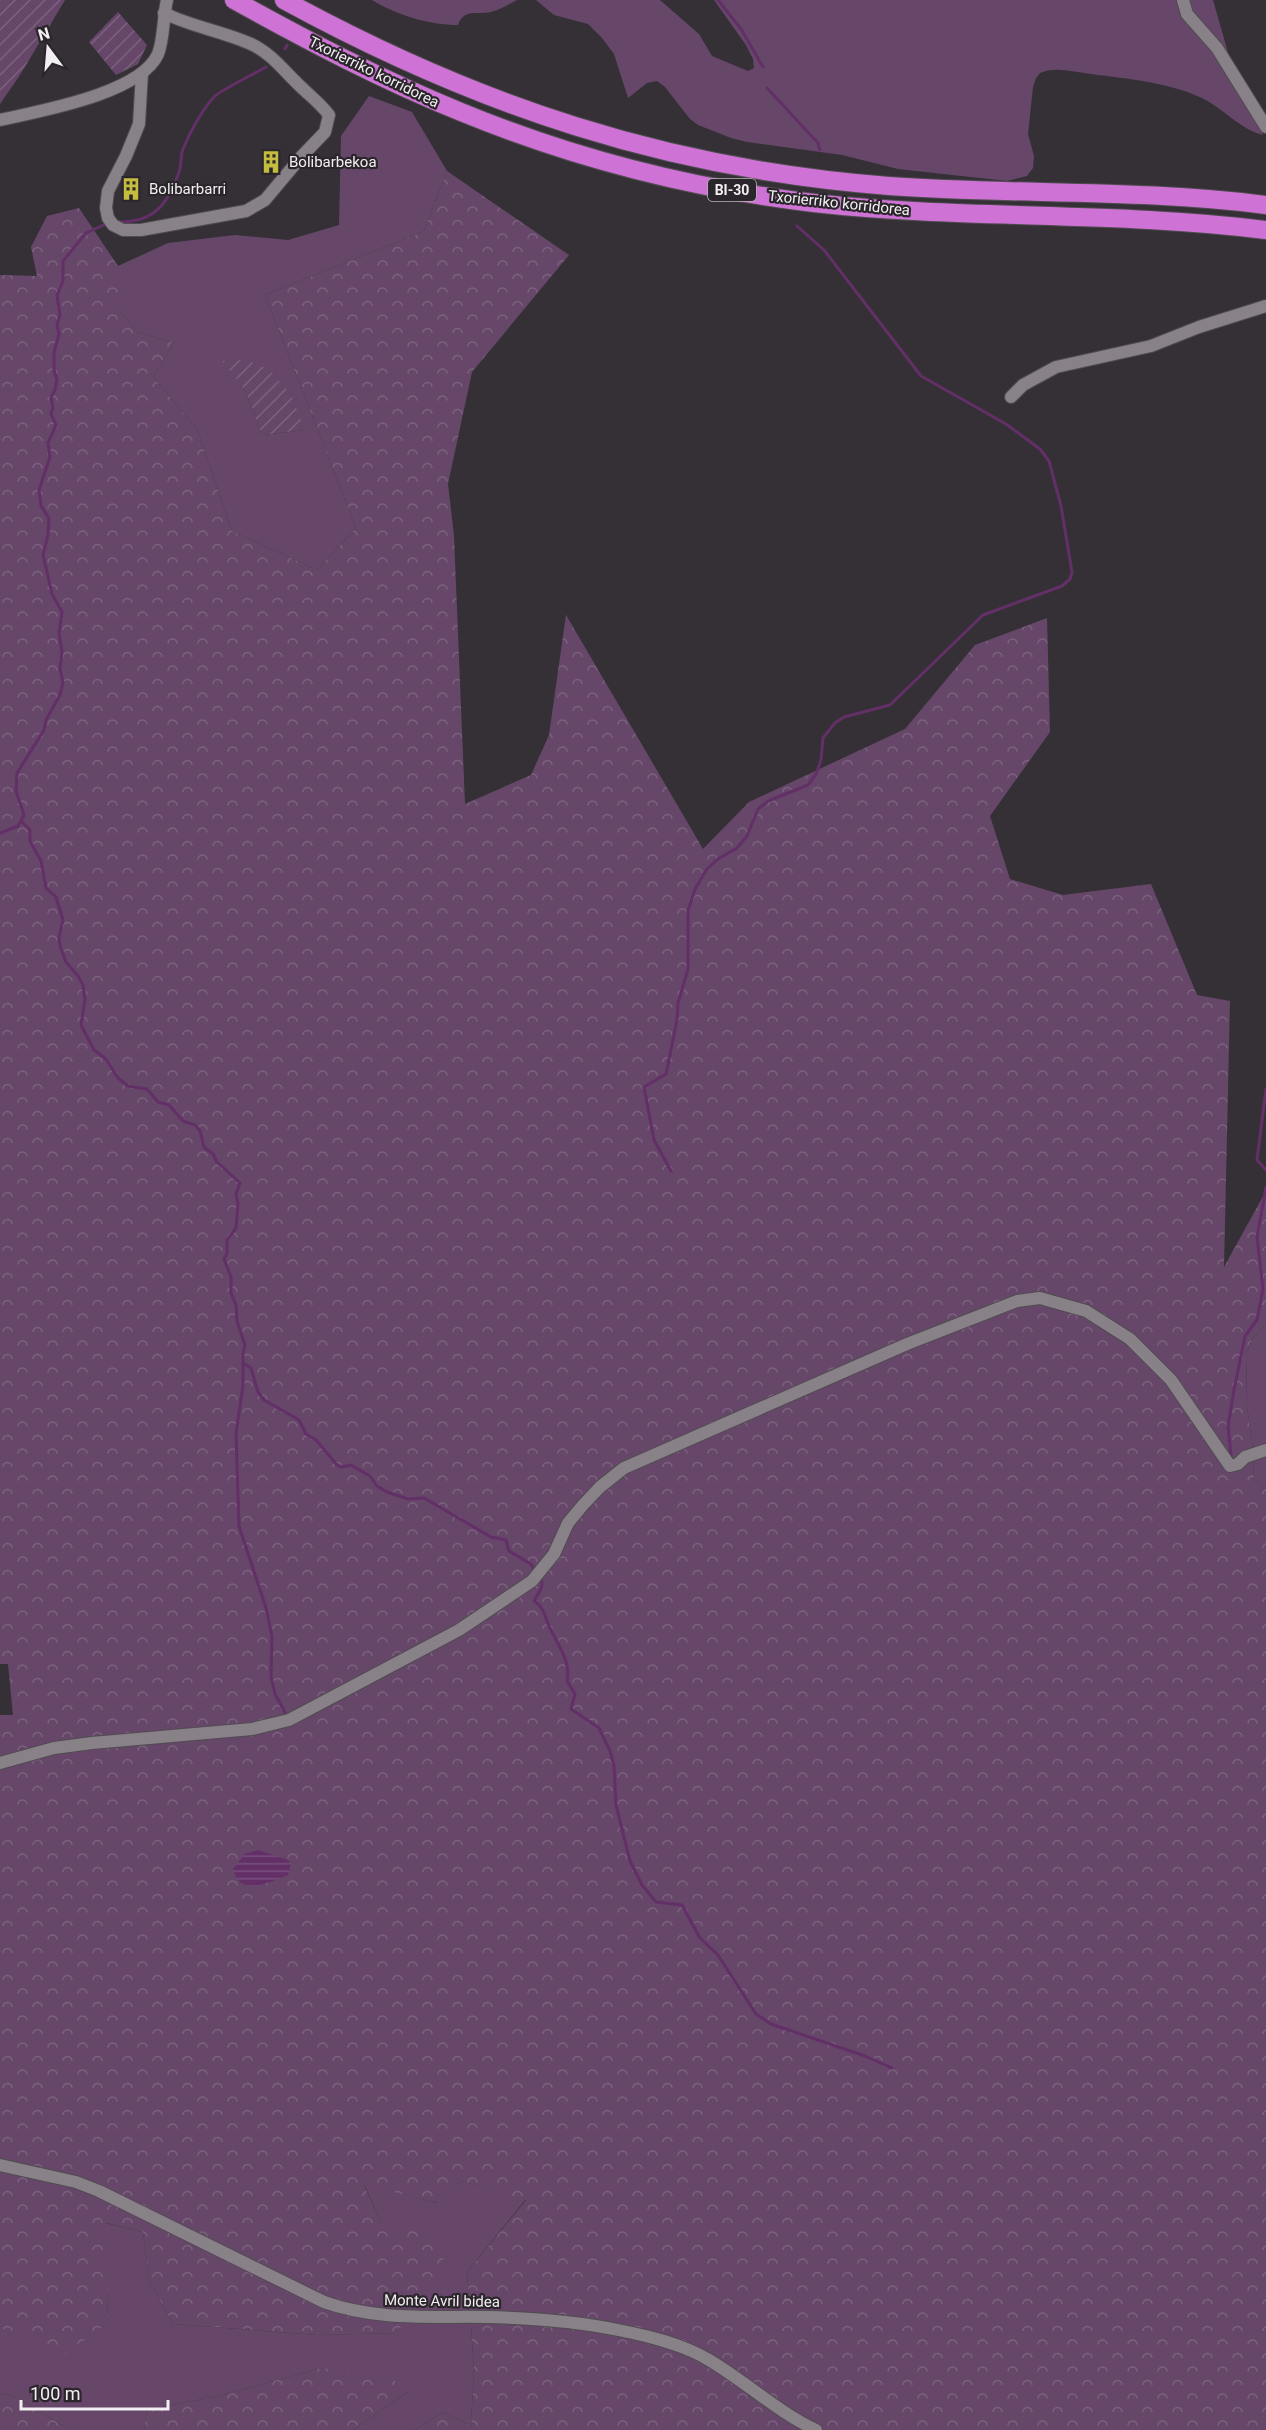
<svg xmlns="http://www.w3.org/2000/svg" width="1266" height="2430" viewBox="0 0 1266 2430" font-family="Roboto,sans-serif">
<style>
.grass{fill:#664769;fill-rule:evenodd}
.forest{fill:url(#forest-crowns)}
.garden{fill:url(#garden-furrows)}
.water{fill:url(#water-rules)}
.lines{fill:none;stroke-linecap:round;stroke-linejoin:round}
.stream{stroke:#623067;stroke-width:3}
.minor-casing{stroke:#504c50;stroke-width:14}
.highway-casing{stroke:#504c50;stroke-width:20}
.minor{stroke:#888288;stroke-width:12}
.highway{stroke:#ce73d5;stroke-width:18}
.labels{text-anchor:middle;dominant-baseline:central;stroke-width:4.5;stroke-linejoin:round;paint-order:stroke}
.shield{fill:#2b262b;stroke:#b6b3b6;stroke-width:1.5}
.shield-label{font-size:14px;font-weight:bold;fill:#f2eff2}
.street-label{font-size:15px;fill:#f2eff2;stroke:#2b262b}
.poi-label{font-size:15px;fill:#f2eff2;stroke:#2b262b;text-anchor:start}
</style>
<defs>
<pattern id="forest-crowns" width="20" height="18" patternUnits="userSpaceOnUse" patternTransform="scale(1.5)"><rect width="20" height="18" fill="#664769"/><path d="M2 6a3 3 0 1 1 6 0M12 15a3 3 0 1 1 6 0" fill="none" stroke="#7c627f"/></pattern>
<pattern id="garden-furrows" width="10" height="10" patternUnits="userSpaceOnUse" patternTransform="scale(1.5)"><rect width="10" height="10" fill="#664769"/><path d="M-1 1l2-2M0 10L10 0M9 11l2-2" fill="none" stroke="#7c627f"/></pattern>
<pattern id="water-rules" width="6" height="5" patternUnits="userSpaceOnUse" patternTransform="scale(1.5)"><rect width="6" height="5" fill="#623067"/><path d="M0 2.5h6" fill="none" stroke="#794e7d"/></pattern>
</defs>
<rect width="100%" height="100%" fill="#353036"/>
<!-- grass -->
<g class="grass">
<path d="M372,0H517C509,4 500,10 491,12C477,15 464,8 458,25C429,25 397,15 372,0Z"/>
<path d="M536,0H660L699,34L712,56L748,71L754,68L753,59L746,45L714,0H1213L1233,70L1263,135C1240,129 1225,110 1204,99C1169,82 1129,79 1091,74C1074,72 1056,66 1040,73L1036,78L1033,87L1028,134L1034,156L1033,168L1027,176L1007,181L898,169L842,155L747,142L731,138L698,125L690,119L665,87L657,81L647,83L628,98L614,54L602,38L588,24L554,15Z"/>
<path d="M369,96L412,112L447,171L424,231L265,295L356,528L317,570L232,531L197,429L153,377L174,343L137,332L118,308V266L168,243L235,235L288,240L339,225L341,136ZM223,361L305,430L262,435L245,390Z"/>
<polygon points="1266,1324 1266,1488 1254,1479 1253,1449 1247,1406 1246,1353 1252,1339"/>
<polygon points="461,2181 526,2199 467,2272 474,2368 471,2426 443,2412 415,2430 353,2430 409,2391 321,2368 223,2395 147,2410 144,2430 70,2430 18,2398 0,2393 0,2328 108,2322 105,2223 143,2232 149,2280 173,2324 318,2335 395,2333 381,2222 364,2184 437,2203"/>
</g>
<!-- forest -->
<g class="forest">
<polygon points="447,171 569,255 472,372 448,484 454,536 465,804 531,775 549,735 566,615 703,849 749,802 905,729 975,645 1047,618 1050,732 990,816 1010,879 1063,895 1151,884 1197,995 1230,1001 1224,1267 1266,1191 1266,1324 1252,1339 1246,1353 1247,1406 1253,1449 1254,1479 1266,1488 1266,2430 415,2430 443,2412 471,2426 474,2368 467,2272 526,2200 461,2181 438,2203 364,2185 381,2222 448,2240 434,2294 395,2333 318,2335 173,2324 149,2280 143,2232 106,2223 108,2322 66,2354 0,2328 0,1715 13,1715 8,1664 0,1664 0,275 37,276 31,247 47,216 79,208 118,266 118,308 137,332 174,343 153,377 197,429 232,531 317,570 356,528 265,295 424,231"/>
<polygon points="321,2368 386,2375 409,2391 353,2430 144,2430 147,2410 223,2395"/>
<polygon points="0,2393 18,2398 70,2430 0,2430"/>
</g>
<!-- garden -->
<g class="garden">
<polygon points="0,0 65,0 20,75 0,104"/>
<polygon points="118,12 147,45 138,64 116,75 89,42"/>
<polygon points="247,360 270,370 291,395 305,430 262,435 245,390 222,361"/>
</g>
<!-- water -->
<path class="water" d="M258,1850L288,1860L291,1864L288,1875C270,1882 239,1898 233,1869L245,1854Z"/>
<g class="lines">
<!-- stream -->
<g class="stream">
<polyline points="718,0 741,29 763,67"/>
<polyline points="285,49 287,45"/>
<polyline points="767,88 818,143 820,150"/>
<path d="M117,222C154,223 168,204 179,172C182,164 180,156 183,149C190,132 202,110 214,97C219,91 256,73 266,67"/>
<polyline points="21,821 30,830 30,841 41,861 46,888 56,897 63,920 59,937 60,946 66,962 78,976 83,985 85,1000 81,1025 94,1050 106,1059 118,1078 128,1086 147,1089 158,1102 169,1105 183,1121 195,1125 200,1131 204,1147 213,1154 217,1162 240,1183 236,1194 238,1204 236,1228 227,1240 227,1253 224,1259 231,1277 231,1293 236,1305 237,1321 245,1345 243,1353 243,1385 236,1433 239,1526 266,1608 272,1636 271,1677 275,1694 287,1716"/>
<polyline points="0,833 18,826 24,815 16,791 17,773 44,730 46,720 60,695 63,682 60,669 62,651 59,634 62,612 52,594 43,555 48,535 49,518 41,506 39,490 50,457 48,443 56,425 51,414 53,408 51,397 55,390 57,379 54,370 54,353 59,334 57,325 60,315 57,295 63,281 63,261 86,233 108,223"/>
<polyline points="1266,1089 1257,1160 1266,1170"/>
<polyline points="671,1171 654,1140 644,1087 666,1074 677,1020 678,1003 688,969 688,911 695,889 707,869 718,859 737,848 747,836 758,809 768,801 808,785 816,774 821,760 823,738 835,723 844,717 890,705 983,615 1062,586 1070,579 1072,572 1061,506 1049,461 1040,449 1006,424 921,376 824,250 797,226"/>
<polyline points="243,1363 251,1368 258,1392 264,1400 299,1420 306,1434 316,1440 337,1465 341,1467 351,1465 370,1476 377,1486 387,1492 408,1499 424,1498 491,1537 506,1540 509,1551 531,1564 535,1571"/>
<polyline points="1231,1455 1228,1426 1234,1390 1245,1336 1257,1320 1263,1289 1257,1237 1266,1187"/>
<path d="M540,1576C545,1586 539,1592 534,1601C545,1608 544,1616 550,1628C558,1646 571,1660 567,1681L575,1694L571,1709L599,1728L610,1751L614,1766L616,1805L630,1861L642,1885L656,1902L682,1905L700,1938L718,1955L756,2014L771,2024L865,2056L892,2068"/>
</g>
<!-- minor casing -->
<g class="minor-casing">
<g id="minor">
<polyline points="1183,0 1187,14 1217,48 1266,127"/>
<path d="M142,73L139,124L126,156L108,191L106,208L108,218L113,225L123,230H141L246,211L265,200L301,157L325,132L329,115C320,103 310,96 300,86C284,71 271,53 251,44C222,31 192,27 164,13"/>
<path d="M0,120C39,111 140,94 158,54C164,39 163,17 167,0"/>
<polyline points="1011,397 1023,385 1056,367 1151,346 1199,327 1266,306"/>
<polyline points="0,1763 54,1748 92,1743 252,1729 289,1720 459,1630 532,1581 554,1554 568,1523 583,1505 600,1487 624,1468 907,1344 1017,1301 1040,1298 1086,1311 1130,1339 1171,1380 1230,1466 1238,1464 1245,1457 1266,1450"/>
<path d="M0,2165L76,2182L99,2191L324,2302C377,2321 432,2316 487,2317C531,2318 575,2321 618,2330C649,2336 682,2344 709,2360C746,2382 778,2412 816,2430"/>
</g>
</g>
<!-- highway casing -->
<g class="highway-casing">
<g id="highway">
<path d="M234,0C308,41 382,80 461,112C573,158 694,189 814,203C964,220 1116,211 1266,230"/>
<path d="M284,0C478,106 667,169 889,186C1015,195 1141,189 1266,205"/>
</g>
</g>
<!-- minor -->
<use href="#minor" class="minor"/>
<!-- highway -->
<use href="#highway" class="highway"/>
</g>
<!-- icons -->
<defs>
<g id="building-bare" transform="scale(1.8)"><path d="M-4-6H4V6H1V3H-1V6H-4ZM-2.5-4.3h1.7v1.8h-1.7ZM.8-4.3h1.7v1.8H.8ZM-2.5-1h1.7V.8h-1.7ZM.8-1h1.7V.8H.8Z" fill="#c4bc3e" stroke="#2b262b" stroke-width="2.5" paint-order="stroke"/></g>
</defs>
<g fill-rule="evenodd">
<use href="#building-bare" x="271" y="162"/>
<use href="#building-bare" x="131" y="189"/>
</g>
<g class="labels">
<!-- shield labels -->
<rect class="shield" x="708" y="179" width="48" height="22" rx="4.5"/>
<g class="shield-label">
<text x="732" y="190">BI-30</text>
</g>
<!-- street labels -->
<g class="street-label">
<text transform="translate(374 72) rotate(26)">Txorierriko korridorea</text>
<text transform="translate(839 203) rotate(6)">Txorierriko korridorea</text>
<text transform="translate(442 2301) rotate(1)">Monte Avril bidea</text>
</g>
<!-- poi labels -->
<g class="poi-label">
<text x="289" y="162">Bolibarbekoa</text>
<text x="149" y="189">Bolibarbarri</text>
</g>
</g>
<!-- north arrow -->
<g transform="translate(48 48) rotate(344)" stroke="#2b262b" stroke-width="4.5" paint-order="stroke">
<path d="M0-4.5L10 22L0 15L-10 22Z" fill="#f2eff2"/>
<text y="-9" font-size="16" font-weight="bold" text-anchor="middle" fill="#f2eff2">N</text>
</g>
<!-- scale -->
<path d="M21 2400v9h147v-9" fill="none" stroke="#f2eff2" stroke-width="3"/>
<text x="30" y="2400" font-size="18" fill="#f2eff2" stroke="#2b262b" stroke-width="4.5" paint-order="stroke">100 m</text>
</svg>
